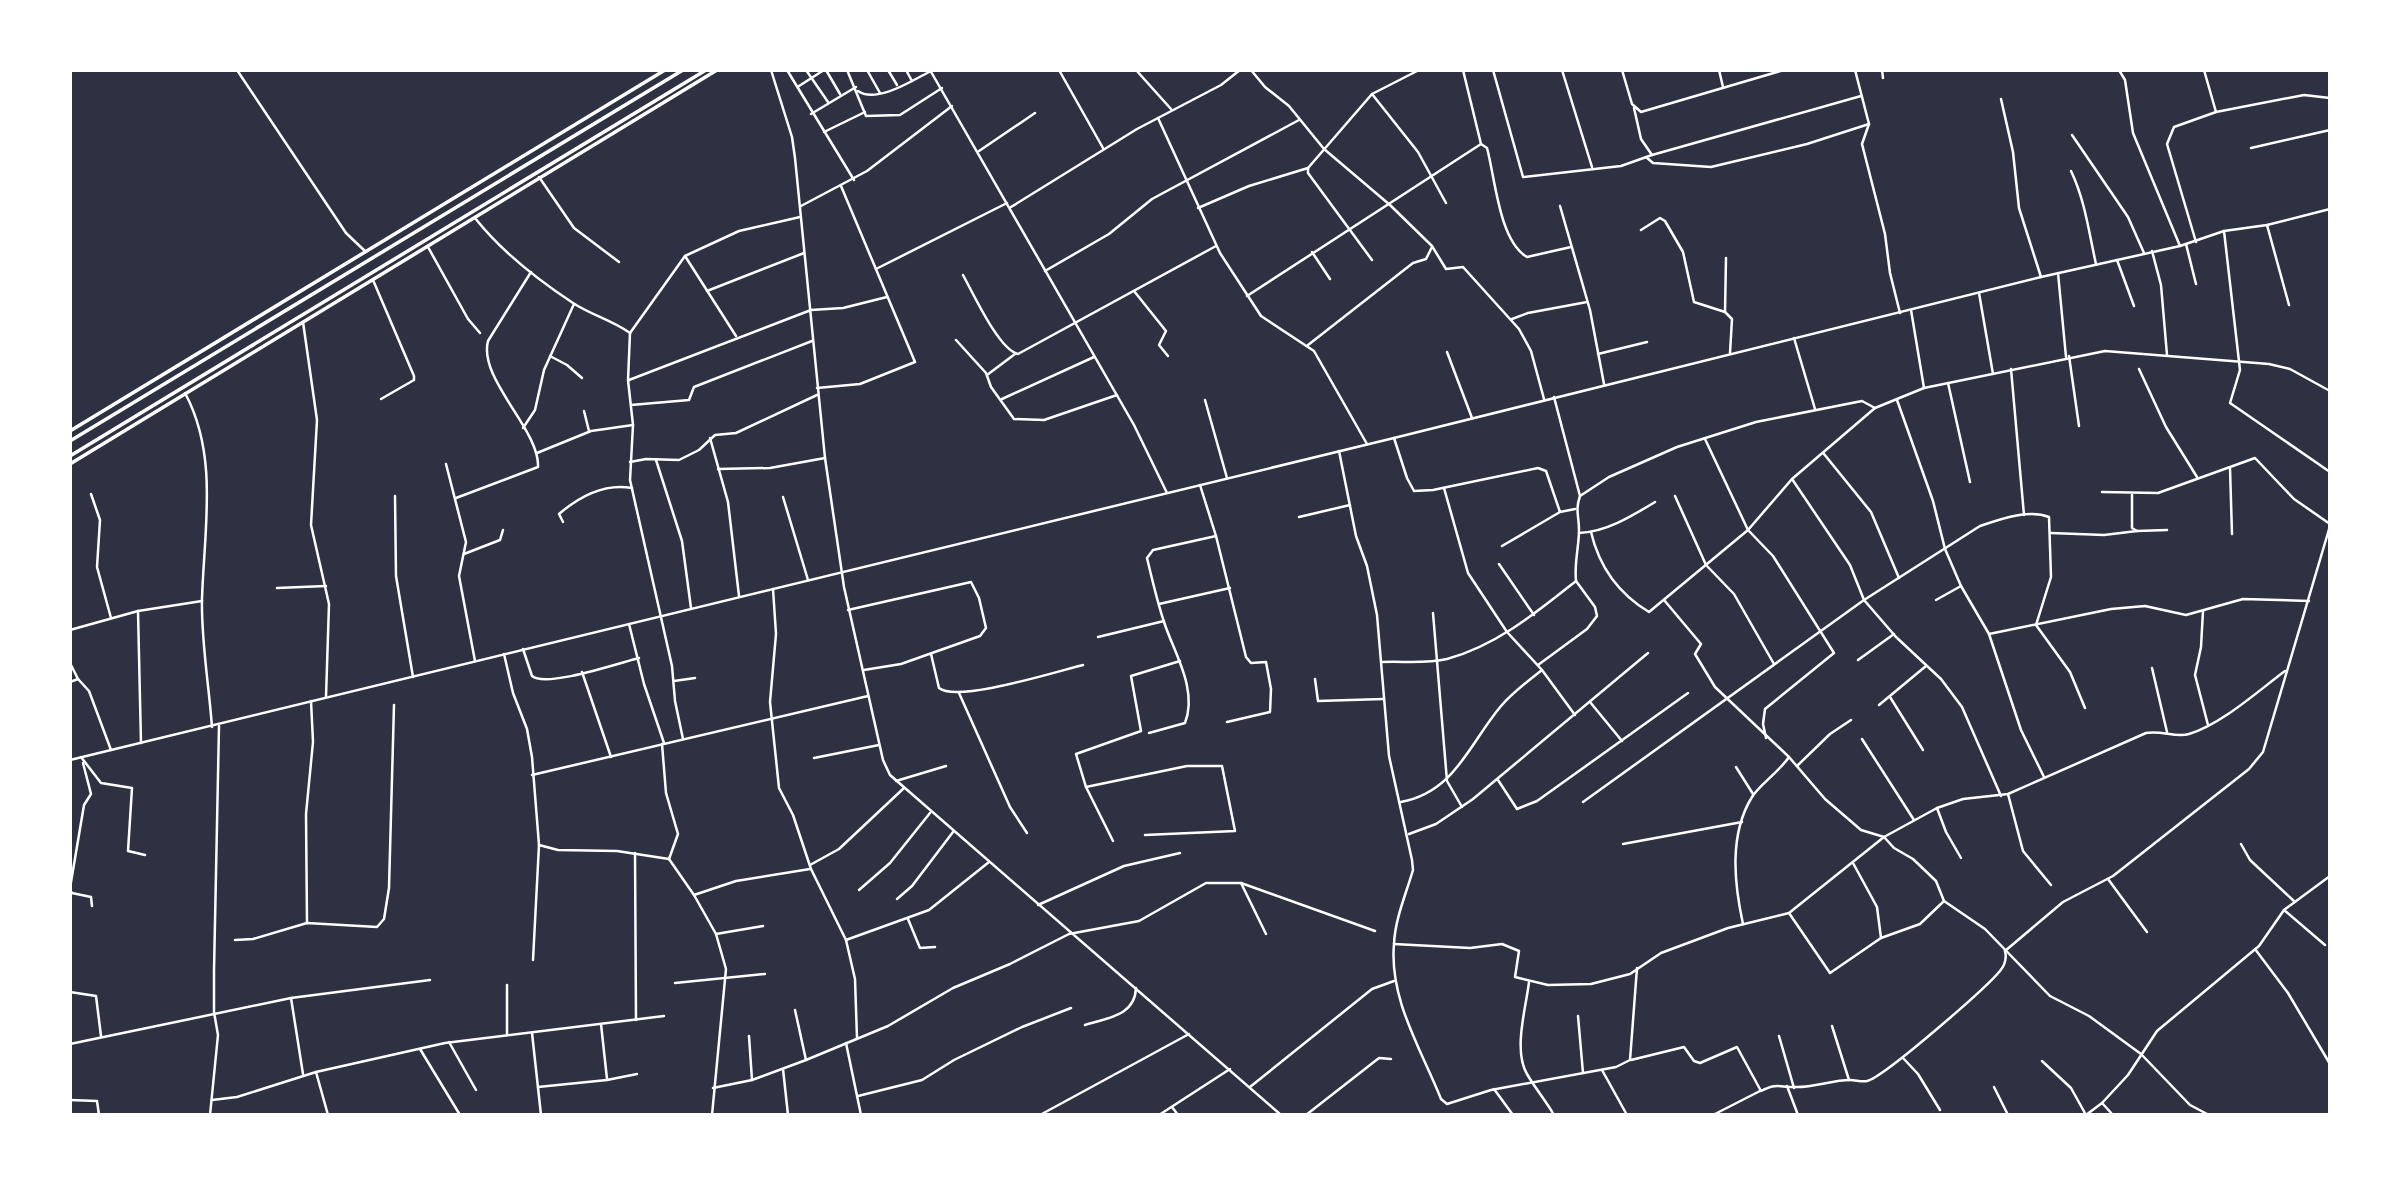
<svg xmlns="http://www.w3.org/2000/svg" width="2400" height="1185" viewBox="0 0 2400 1185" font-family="Mulish,sans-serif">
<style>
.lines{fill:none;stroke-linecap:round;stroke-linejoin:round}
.minor{stroke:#fff;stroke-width:2.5}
.tertiary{stroke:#fff;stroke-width:2.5}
.primary{stroke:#fff;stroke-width:3.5}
.trunk{stroke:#fff;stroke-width:3.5}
</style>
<rect width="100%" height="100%" fill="#2d3142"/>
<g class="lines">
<!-- minor -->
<g class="minor">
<polyline points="237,70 346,233 366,252"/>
<polyline points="771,70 792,137 795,158 825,458 844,587 883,760 890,775 1281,1115"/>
<polyline points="787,70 854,180"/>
<polyline points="806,70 828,102"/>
<polyline points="826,70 840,94"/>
<polyline points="847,70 866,116 900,115 942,88"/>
<polyline points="867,70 880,93"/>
<polyline points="888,70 897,85"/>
<polyline points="906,70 912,81 931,71"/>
<polyline points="930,70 1134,425 1167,493"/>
<polyline points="1059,70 1103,148"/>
<polyline points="1136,70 1171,109"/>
<polyline points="1251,70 1265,87 1289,106 1324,149 1390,205 1432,246 1446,269 1463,267 1519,329 1531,351 1544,399"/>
<path d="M1463,70L1481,144L1487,148C1495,177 1499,241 1527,257L1571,247"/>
<polyline points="1493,70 1523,177 1621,166 1652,155 1641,139 1634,108"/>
<polyline points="1562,70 1592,167"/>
<polyline points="1622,70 1632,104 1641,112 1784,70"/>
<polyline points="1719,70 1723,87"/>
<polyline points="1855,70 1869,124 1862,144 1885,234 1890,273 1900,313"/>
<polyline points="1882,70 1883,78"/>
<polyline points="2119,70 2125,80 2133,133 2180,246"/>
<polyline points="799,86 824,70"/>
<path d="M858,91C872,101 899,88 912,81"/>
<polyline points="1372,94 1418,152 1446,203"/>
<polyline points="2001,99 2013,152 2019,208 2041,277"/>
<polyline points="2216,112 2304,95 2330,98"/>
<polyline points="811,114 856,87"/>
<polyline points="1158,118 1220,253 1261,316 1314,351 1367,444"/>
<polyline points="824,132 865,112"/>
<polyline points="2072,135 2128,217 2144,253"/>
<polyline points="2251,148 2330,130"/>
<polyline points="979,151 1035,113"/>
<polyline points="1652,155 1861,96"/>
<polyline points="1646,157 1653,163 1711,167 1807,144 1869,124"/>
<path d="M2071,171C2085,200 2089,233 2096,264"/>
<polyline points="539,177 574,228 619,262"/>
<polyline points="801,206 867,171 952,106"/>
<polyline points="1560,206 1590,310 1604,384"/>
<polyline points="1011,207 1137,129 1221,85 1240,70"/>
<polyline points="1198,208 1249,186 1308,168"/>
<path d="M475,218C501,251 538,280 573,303C591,315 612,320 630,333"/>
<polyline points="2267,225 2289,305"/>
<polyline points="1641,230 1660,218 1665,221 1683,252 1694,302 1725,312 1732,319 1730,353"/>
<polyline points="2224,231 2240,370 2230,403 2330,472"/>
<polyline points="2196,242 2167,144 2174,127 2216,112 2204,70"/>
<polyline points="2186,244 2196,284"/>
<polyline points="428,247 468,319 480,333"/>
<polyline points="2152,251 2161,285 2167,355"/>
<polyline points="1312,252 1330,279"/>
<polyline points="685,256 736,336"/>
<polyline points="1372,260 1308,173 1308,168 1372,94 1419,70"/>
<polyline points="2117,260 2134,306"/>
<polyline points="876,269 1007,203"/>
<polyline points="1045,271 1109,234 1152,199 1299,120"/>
<polyline points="2058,273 2066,357"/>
<path d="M963,275C973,293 999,350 1018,354L1216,246"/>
<polyline points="373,280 414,376 414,380 381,399"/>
<polyline points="707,291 804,253"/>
<polyline points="1134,291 1166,331 1159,345 1168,356"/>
<polyline points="1979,293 1993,374"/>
<polyline points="1247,296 1481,144"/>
<polyline points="1911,310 1924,388"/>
<polyline points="1725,312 1726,258"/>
<polyline points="1512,319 1528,313 1587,302"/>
<polyline points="303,322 317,420 311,525 329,604 326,697"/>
<polyline points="630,333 628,380 633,425 630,480 672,666 675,701 683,739"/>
<polyline points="630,333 685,256 739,231 800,217"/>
<polyline points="1794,338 1815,409"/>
<polyline points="956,340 986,373 991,387 1014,419 1044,420 1117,395"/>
<polyline points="1308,345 1413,263 1426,259 1432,247"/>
<polyline points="1447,352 1472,418"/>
<polyline points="1598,354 1647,342"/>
<polyline points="550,356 567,365 582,378"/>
<polyline points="2069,356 2079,426"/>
<polyline points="2011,369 2024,515"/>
<polyline points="2139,369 2166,427 2197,477"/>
<polyline points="987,375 1015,354"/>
<polyline points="629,380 811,310 843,308 887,297"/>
<polyline points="1948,383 1970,482"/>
<polyline points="817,388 860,384 915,362 841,186"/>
<path d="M185,393C219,456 204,530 202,599C201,641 209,685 212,727"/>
<polyline points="1002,399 1094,357"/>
<polyline points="1205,400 1227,478"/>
<polyline points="1897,400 1933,501 1945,549 1961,586 1989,634 2021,730 2044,777"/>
<polyline points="631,405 689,400 694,387 812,341"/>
<polyline points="584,411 589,431"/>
<polyline points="523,428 535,410 544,370 574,304"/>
<polyline points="710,438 728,502 739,596"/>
<polyline points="1394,438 1407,478 1414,491 1433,490 1538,468 1546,471 1560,512 1575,509"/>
<polyline points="1705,439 1748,530 1773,556 1834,653 1765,709 1763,724 1766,738"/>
<path d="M1339,451L1356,536L1367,566L1377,615L1389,756L1412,860L1413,870C1406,894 1395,919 1394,944C1389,999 1421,1049 1441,1099L1447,1104L1491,1090L1616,1067L1630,1060L1637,968"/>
<polyline points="537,453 591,431 633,425"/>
<polyline points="1824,454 1871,512 1899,578"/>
<polyline points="656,460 682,541 691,608"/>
<polyline points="630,462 646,459 679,460 699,450 715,435 736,433 817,395"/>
<polyline points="446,464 466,542 459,576 475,661"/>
<polyline points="2230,468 2232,534"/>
<polyline points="718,469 770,468 825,458"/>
<polyline points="1792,479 1850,565 1864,600 1896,637 1941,679 1962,707 2001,796"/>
<polyline points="1200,485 1216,536 1246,657 1251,663 1266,662 1271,689 1270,712 1227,722"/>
<polyline points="2102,492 2158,493 2255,458 2294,499 2330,524"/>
<polyline points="91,494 100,520 97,567 111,618"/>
<polyline points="2132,495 2132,528 2137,531 2167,530"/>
<polyline points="395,496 396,576 413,677"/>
<polyline points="1580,496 1609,477 1677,447 1756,422 1862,401 1875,408 1924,388 2105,351 2269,364 2290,369 2330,391"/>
<polyline points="1675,496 1706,565 1734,594 1774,664"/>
<polyline points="783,497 808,580"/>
<path d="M456,498L538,467C540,430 478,379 488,341L531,272"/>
<polyline points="1299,517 1350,505"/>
<path d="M563,522L559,514C580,496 604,483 632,488"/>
<path d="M1591,532C1599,566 1619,594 1649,612L1748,530L1792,479L1875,408"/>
<path d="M1579,533C1606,532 1632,516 1655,502"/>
<polyline points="2051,533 2104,535 2137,531"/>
<polyline points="1502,546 1560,512"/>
<polyline points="464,554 500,540 503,530"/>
<polyline points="1499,564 1534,615"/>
<polyline points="277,588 326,586"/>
<polyline points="773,589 776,634 770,702 779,788 793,815 811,869 846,940 855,979 857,1038"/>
<polyline points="1664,600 1701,644 1695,654 1715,687 1789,757 1825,799 1861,830 1884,837 1894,848 1913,859 1936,881 1944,901 1985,929 2050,996 2089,1016 2141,1054 2190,1105 2209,1115"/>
<polyline points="1936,600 1961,586"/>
<polyline points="1159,604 1230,588"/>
<polyline points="848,610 971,582 979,598 986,628 980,636 901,664 864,670"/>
<polyline points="138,611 141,743"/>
<polyline points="2203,611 2201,647 2195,675 2208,725"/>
<polyline points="1433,613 1447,781 1462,807"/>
<polyline points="629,624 644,684 664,743"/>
<polyline points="70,630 138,611 202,601"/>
<polyline points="1989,634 2111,609 2145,606 2186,615 2243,599 2309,601"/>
<polyline points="1098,637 1164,621"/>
<path d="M523,649L532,676C546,688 619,663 639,658"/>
<polyline points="504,654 513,693 527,729 532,757 539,845 533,960"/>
<path d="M931,654L939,688C957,703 1058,671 1083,665"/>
<polyline points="1858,660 1894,634"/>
<path d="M1382,662C1403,661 1426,664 1447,659C1496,646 1537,612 1576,581C1574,563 1579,547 1579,530C1579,516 1575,510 1580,496L1554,397"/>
<polyline points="70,663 78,679 89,691 111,750"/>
<polyline points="1538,665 1587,629 1597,616 1595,607 1576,581"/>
<polyline points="2152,668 2167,732"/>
<polyline points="1542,670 1575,715"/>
<polyline points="582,672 611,757"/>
<polyline points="1315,679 1318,701 1383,699"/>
<polyline points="674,681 695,678"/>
<polyline points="70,682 78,679"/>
<polyline points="959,693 1010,807 1027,833"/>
<polyline points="1890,697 1923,750"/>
<polyline points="1590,702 1622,741"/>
<polyline points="1879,705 1926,666"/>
<path d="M1149,733L1185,723C1198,689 1174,653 1164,622C1157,601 1152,579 1147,558L1153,550L1216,536"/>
<polyline points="1862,739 1914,820"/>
<polyline points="662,744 666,793 678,834 669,859"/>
<polyline points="81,757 101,783 132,788 128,851 145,855"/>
<polyline points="814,758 879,745"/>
<polyline points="1797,766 1830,734 1851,720"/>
<polyline points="1736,767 1753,794"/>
<polyline points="532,775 868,696"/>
<polyline points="1498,780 1517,809 1537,801 1688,693"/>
<polyline points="896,781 946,766"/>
<polyline points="1086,787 1187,766 1222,766 1235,831 1145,835"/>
<polyline points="2008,794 2023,851 2051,885"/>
<path d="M1401,802C1455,792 1469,744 1501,706C1513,692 1528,681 1542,670L1507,632L1468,573L1444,488"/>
<path d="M1583,802L1864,600L1980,526C2001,519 2028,509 2049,517L2051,577L2036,625L2070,672L2085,708"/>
<polyline points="1937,808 1946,832 1961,858"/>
<polyline points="1409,834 1436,824 1473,799 1648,653"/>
<polyline points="1113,841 1086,787 1076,754 1141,731 1131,676 1180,661"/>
<polyline points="1623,844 1742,822"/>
<polyline points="2241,844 2250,860 2295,902"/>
<polyline points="539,845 558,850 617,851 669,859 694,895 716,934 726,969 712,1115"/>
<polyline points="635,853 636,1020"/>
<polyline points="1853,863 1877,907 1881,938"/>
<polyline points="810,865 839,849 904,788"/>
<polyline points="2108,879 2147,932"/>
<polyline points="1241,883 1266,934"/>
<polyline points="70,888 84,805 91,794 83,763"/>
<polyline points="70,890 72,893 91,897 92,906"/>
<polyline points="859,890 890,863 930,813"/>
<polyline points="694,895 736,881 810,869"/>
<polyline points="897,899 912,886 953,832"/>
<polyline points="1038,905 1124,866 1180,853"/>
<polyline points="2284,910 2325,945"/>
<polyline points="1789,913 1830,973 1881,938 1920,924 1944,901"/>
<polyline points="908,919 920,948 935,947"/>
<polyline points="307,923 306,814 313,742 311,701"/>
<path d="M1743,924C1734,883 1729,834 1752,797C1759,785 1779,772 1789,757"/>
<polyline points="716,934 763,926"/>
<polyline points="235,940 253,939 307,923 377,927 384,919 389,888 394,705"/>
<polyline points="846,940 929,910 989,862"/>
<path d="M1394,944L1470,948L1502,944L1519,951L1515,977L1548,985L1591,984L1630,974L1661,953L1728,928L1789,913L1884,837L1937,808L1963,799L2008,794L2146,733C2161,730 2176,738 2189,734C2222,724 2258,691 2285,671"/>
<polyline points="2255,949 2288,993 2330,1064"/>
<polyline points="2005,951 2063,902 2113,876 2249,769 2263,752 2330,526"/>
<path d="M1529,982C1526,1008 1513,1050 1527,1074C1535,1088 1546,1101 1554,1115"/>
<polyline points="675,983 765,974"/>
<polyline points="70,992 96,996 101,1036"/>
<polyline points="291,998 303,1074"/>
<polyline points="795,1010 806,1060"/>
<polyline points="1578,1016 1583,1073"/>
<polyline points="601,1024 607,1079"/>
<path d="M1085,1025C1107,1018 1135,1016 1136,988"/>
<polyline points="1832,1026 1849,1080"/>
<polyline points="532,1033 541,1115"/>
<polyline points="507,1035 507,985"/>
<polyline points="749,1036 752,1080"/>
<polyline points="1779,1036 1794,1088"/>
<polyline points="449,1042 476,1090"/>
<polyline points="846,1043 861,1115"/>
<polyline points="70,1044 291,998 430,980"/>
<polyline points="420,1049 460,1115"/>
<polyline points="1903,1058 1918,1074 1940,1110"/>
<path d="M1631,1060L1684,1047L1694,1061L1700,1063L1737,1047L1761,1091C1778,1082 1780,1088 1797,1087C1815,1087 1833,1080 1850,1080C1856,1080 1861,1082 1867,1081C1884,1077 1985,989 2000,971C2005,965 2007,959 2005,951"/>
<polyline points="2042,1061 2071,1088 2086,1115 2102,1103 2128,1075 2157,1031 2259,946 2284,910 2330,876"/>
<polyline points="783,1069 788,1115"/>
<polyline points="1602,1070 1627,1115"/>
<polyline points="316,1072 328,1115"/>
<polyline points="1787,1086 1798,1115"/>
<polyline points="538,1087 607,1080 637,1074"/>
<polyline points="1250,1087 1372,989 1394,981"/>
<polyline points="1994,1087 2008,1115"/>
<polyline points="713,1088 752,1080 806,1060 888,1026 953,988 1010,964 1069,934 1139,921 1206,883 1241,883 1375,931"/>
<polyline points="1494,1089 1513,1115"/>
<polyline points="858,1096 922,1080 954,1060 1022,1027 1071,1008"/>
<polyline points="70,1100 97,1101 99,1115"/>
<polyline points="212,1100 237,1097 316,1072 445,1043 664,1016"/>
<polyline points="2102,1103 2113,1115"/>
<polyline points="1172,1107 1178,1115"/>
<polyline points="210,1115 218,1035 214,1012 214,971 219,726"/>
<polyline points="1040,1115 1189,1034"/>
<polyline points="1159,1115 1230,1069"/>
<polyline points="1306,1115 1379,1058 1391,1059"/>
<polyline points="1713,1115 1760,1091"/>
</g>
<!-- tertiary -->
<polyline class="tertiary" points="70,760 1394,438 2041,277 2180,246 2224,231 2267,225 2330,209"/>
<!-- primary -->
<g class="primary">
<polyline points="70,431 665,70"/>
<polyline points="70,464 717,70"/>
</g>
<!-- trunk -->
<g class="trunk">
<polyline points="70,441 683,70"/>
<polyline points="70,456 706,70"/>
</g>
</g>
<!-- border -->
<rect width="2400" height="1185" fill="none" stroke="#ffffff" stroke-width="144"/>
</svg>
